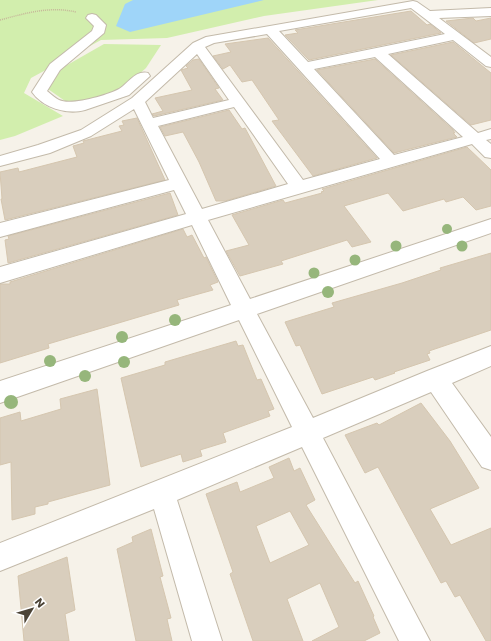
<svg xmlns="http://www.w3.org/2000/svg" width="491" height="641" viewBox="0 0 491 641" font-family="Poppins,sans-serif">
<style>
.green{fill:#d2eead}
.water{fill:#9fd5f9}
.building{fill:#d9cebd;stroke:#d5c6af;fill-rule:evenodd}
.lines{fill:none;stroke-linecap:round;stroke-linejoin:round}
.minor-casing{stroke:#c3baaa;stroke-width:2}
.path{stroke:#c6b69a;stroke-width:1.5;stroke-dasharray:1 1;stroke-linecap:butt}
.minor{fill:#fff;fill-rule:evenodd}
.tree{fill:#96b67b}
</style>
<rect width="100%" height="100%" fill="#f6f2e9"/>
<!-- green -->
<g class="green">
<polygon points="0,0 378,0 264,16 167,38 101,40 31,78 24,93 63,116 15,136 0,140"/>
<polygon points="104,44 161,45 146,68 123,88 84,102 65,101 48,89 62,68"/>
</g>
<!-- water -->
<polygon class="water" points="133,0 264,0 130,32 116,26 125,4"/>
<!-- building -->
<g class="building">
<polygon points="411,11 427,25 430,24 441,33 309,60 285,35 298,33 295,30"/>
<polygon points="473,18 476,21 491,18 491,39 474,43 446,21"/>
<polygon points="268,38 377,158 313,176 272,121 279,120 252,80 242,82 230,65 223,69 213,56 231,52 225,44"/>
<polygon points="453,42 491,73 491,120 471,125 391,55"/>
<polygon points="199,59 219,88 215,89 223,100 154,116 152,114 163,111 155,98 192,90 181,70 188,68 186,66 193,60"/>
<polygon points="375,59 453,130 455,133 453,133 457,137 394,153 317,70"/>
<polygon points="229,110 242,129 245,128 276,186 225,201 216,201 199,162 183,132 165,136 160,127"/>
<polygon points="137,118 165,180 5,220 1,199 2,199 0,172 18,168 19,172 77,157 73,146 84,143 83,141 122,131 119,126 124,125 122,121"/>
<polygon points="467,147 491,170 491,206 476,210 463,197 446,202 444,199 403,211 388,193 344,206 371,242 352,247 347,240 281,261 283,264 240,276 226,251 249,245 232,215 283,200 285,203 322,193 321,192 324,191 322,189"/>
<polygon points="170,193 178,215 8,263 5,240 9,239 8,236"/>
<polygon points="183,229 187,237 192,235 204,258 206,257 218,282 210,285 213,290 177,300 179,305 48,344 49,348 0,363 0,284 10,284 10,282"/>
<polygon points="491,253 491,330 429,351 430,353 427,354 430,360 394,372 395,373 375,380 373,377 322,394 300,345 296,346 285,322 334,307 332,303 402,283 441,270 440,268"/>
<polygon points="236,341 238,346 243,345 257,380 261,379 274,409 268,411 270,416 223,433 226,442 200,450 202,456 183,462 181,454 141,467 121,378 165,365 165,362"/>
<polygon points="97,389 110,485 48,502 48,504 35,507 35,514 12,520 11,462 0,465 0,418 20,412 21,421 61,409 60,399"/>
<polygon points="421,403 450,441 479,488 430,509 451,545 491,528 491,641 486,641 460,595 455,597 446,581 441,583 378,467 365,473 345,435 377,423 379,425"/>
<path d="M289,458L294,471L300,468L315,500L306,505L355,583L358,581L374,616L373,617L380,633L364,641H312L339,627L320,583L287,599L303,641H253L230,574L233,572L206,494L237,482L240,492L274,478L269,467ZM290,511L309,545L270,563L256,526Z"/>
<polygon points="151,529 163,576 160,577 171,618 167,619 172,641 136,641 117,549 133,542 132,537"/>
<polygon points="67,557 75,610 65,614 69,641 24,641 18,576"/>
</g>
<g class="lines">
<!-- minor casing -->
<g class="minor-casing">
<g id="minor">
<path d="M413,1L417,2L430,11L491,8V16L439,18L491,57V67L486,66L453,40L388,54L478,133L491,129V139L486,140L491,144V158L485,157L472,144L208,220L250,299L491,219V233L257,314L313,418L427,371L491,346V366L452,383L491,437V470L482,467L431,392L323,438L430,641H399L302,447L177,500L222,641H192L154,509L0,571V543L292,427L239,320L0,403V381L231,305L192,225L0,283V267L186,214L174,190L0,237V223L169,180L134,109L91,136L50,153L0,166V156L38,145L81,130L132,98L193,43L206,37ZM411,8L445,34L308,62L279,31ZM267,34L380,159L303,180L205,47L214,43ZM197,54L229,100L153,118L145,102ZM375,57L463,137L394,155L314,69ZM234,107L288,184L202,209L158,126Z"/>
<path d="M92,14L96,15L106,25L104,33L60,70L47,91C51,94 55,98 59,100C71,106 108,95 119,89C129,83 135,70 148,73L150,76L129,95L85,110C67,115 43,108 32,92L50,64L92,31L94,26L86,18L88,15Z"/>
</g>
</g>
<!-- path -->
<path class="path" d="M0,20C26,13 50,6 76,12"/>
<!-- minor -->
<use href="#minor" class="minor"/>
</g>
<!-- trees -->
<g class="tree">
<circle cx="447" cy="229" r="5"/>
<circle cx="396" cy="246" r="5.5"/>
<circle cx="462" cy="246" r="5.5"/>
<circle cx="355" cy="260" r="5.5"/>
<circle cx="314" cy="273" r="5.5"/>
<circle cx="328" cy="292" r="6"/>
<circle cx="175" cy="320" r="6"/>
<circle cx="122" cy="337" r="6"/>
<circle cx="50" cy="361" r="6"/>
<circle cx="124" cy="362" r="6"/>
<circle cx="85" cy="376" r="6"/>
<circle cx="11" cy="402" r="7"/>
</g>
<!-- north arrow -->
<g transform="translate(32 609) rotate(52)" stroke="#ffffff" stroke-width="3" paint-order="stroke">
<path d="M0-3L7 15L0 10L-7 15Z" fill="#4b4336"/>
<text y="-6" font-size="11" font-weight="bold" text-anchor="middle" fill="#4b4336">N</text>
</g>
</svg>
